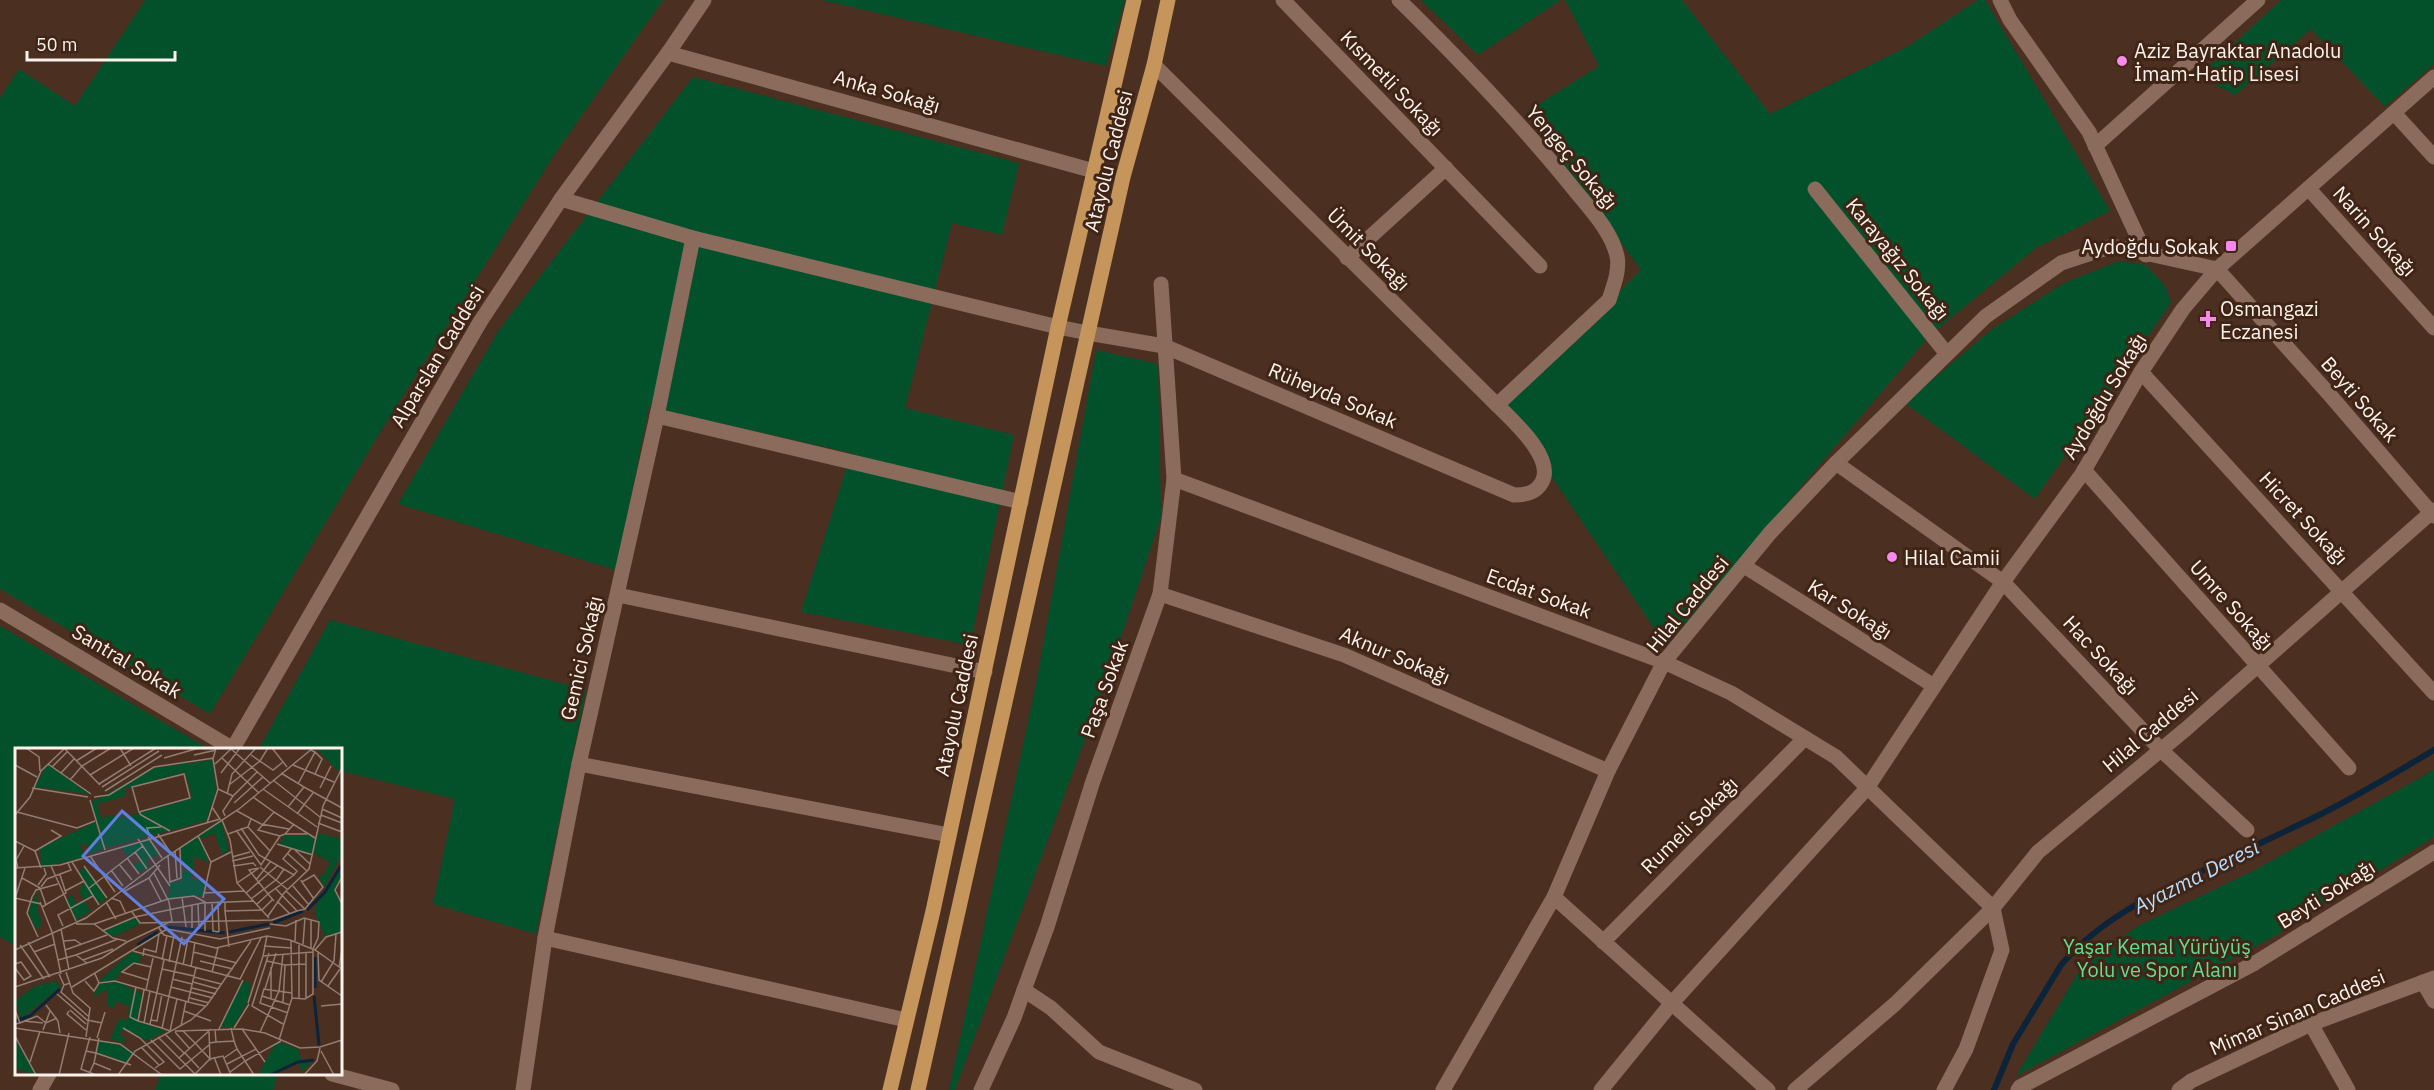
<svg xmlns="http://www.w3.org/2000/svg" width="2434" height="1090" viewBox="0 0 2434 1090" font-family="'IBM Plex Sans',sans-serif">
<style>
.green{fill:#03512b}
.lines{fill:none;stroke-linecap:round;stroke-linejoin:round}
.stream{stroke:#0c2439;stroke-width:6}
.minor{stroke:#8b6b5b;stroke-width:15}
.tertiary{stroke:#8b6b5b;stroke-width:15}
.primary{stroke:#c5955b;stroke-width:15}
.poi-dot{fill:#f888ea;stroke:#402517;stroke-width:2}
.labels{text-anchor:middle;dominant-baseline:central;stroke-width:6;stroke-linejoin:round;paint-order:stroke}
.poi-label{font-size:20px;fill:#fdf2ec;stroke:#402517;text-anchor:start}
.street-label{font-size:20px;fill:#fdf2ec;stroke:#402517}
.park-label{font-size:20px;fill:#63dd92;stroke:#402517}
.water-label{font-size:21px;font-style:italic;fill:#b6dbfd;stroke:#402517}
.inset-river{fill:none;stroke:#0c2439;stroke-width:3}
.inset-road{fill:none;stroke:#927d72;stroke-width:1.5}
.view{fill:#607fde;fill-opacity:0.15;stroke:#607fde;stroke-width:3}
.inset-edge{fill:none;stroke:#fdf2ec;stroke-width:3}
</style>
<rect width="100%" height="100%" fill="#4b2f21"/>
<!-- green -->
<g class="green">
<polygon points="145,0 663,0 556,152 381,431 210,714 0,589 0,98 19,69 75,106"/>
<polygon points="821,0 1125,0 1106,66"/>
<polygon points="1421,0 1561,0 1478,55"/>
<polygon points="1565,0 1682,0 1770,114 1905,48 1978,0 1985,0 2110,211 2036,248 1930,335 1666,646 1504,406 1641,270 1526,112 1599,66"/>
<polygon points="2281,0 2434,0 2434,64 2385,107 2311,29 2235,95 2199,76"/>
<polygon points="693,77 1019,163 1002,235 952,223 905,408 1014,435 970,645 801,612 851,453 649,407 616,570 398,504 499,330"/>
<polygon points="2120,261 2146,265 2165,286 2171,303 2035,499 1905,403 1991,330 2064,283"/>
<polygon points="1096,350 1158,364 1161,517 1103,691 955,1090 949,1090 1036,684"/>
<polygon points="330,620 586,690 536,934 433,904 455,799 341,771 340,750 259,749"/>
<polygon points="0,626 207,748 206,750 16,750 16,946 0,937"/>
<polygon points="2434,770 2434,837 2273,937 2016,1076 2083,965 2138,926 2253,871"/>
<polygon points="161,1074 277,1074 274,1090 155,1090"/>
</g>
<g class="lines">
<!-- stream -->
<path class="stream" d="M1994,1090L2013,1044L2061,965C2098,921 2153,894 2204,870C2240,853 2275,836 2311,819C2353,799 2393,774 2434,750"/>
<!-- minor -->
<g class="minor">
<polyline points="1283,0 1540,266"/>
<path d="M1399,0C1460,60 1519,121 1573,188C1589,208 1611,230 1617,256C1620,271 1613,287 1609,300L1497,405"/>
<polyline points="2000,0 2010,20 2089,132 2146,255"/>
<polyline points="668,53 1094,171"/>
<polyline points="2395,114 2434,157"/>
<polyline points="2095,146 2258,0"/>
<polyline points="1815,189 1947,354"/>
<polyline points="2309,189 2434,328"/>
<polyline points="561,199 693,238 1058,327"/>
<polyline points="1347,258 1446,168"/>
<path d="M1088,333L1164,346L1514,495C1526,495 1536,493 1542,482C1555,458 1513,421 1497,405L1154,65"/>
<polyline points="2141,372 2434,693"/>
<polyline points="657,416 1021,502"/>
<polyline points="1836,463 2003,582 2161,750 2247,830"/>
<polyline points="2084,470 2349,768"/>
<polyline points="1174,479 1664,662 1731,693 1836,757 1993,908 1895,1004 1795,1090"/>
<polyline points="1744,566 1934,686"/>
<polyline points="1160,594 1344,655 1608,771"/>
<polyline points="618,595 985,672"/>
<polyline points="0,610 233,749"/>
<polyline points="579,764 949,835"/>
<polyline points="1554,897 1768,1090"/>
<polyline points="545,938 906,1020"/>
<polyline points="1603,942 1805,738"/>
<polyline points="2423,982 2434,1001"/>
<polyline points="1024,990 1051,1008 1099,1052 1195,1090"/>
<polyline points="2311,1024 2348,1090"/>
<polyline points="332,1074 392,1090"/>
<polyline points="523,1090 545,938 579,764 657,416 693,238"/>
<polyline points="981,1090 1014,1018 1024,990 1047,927 1093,781 1160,594 1174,479 1161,284"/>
<polyline points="1443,1090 1554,897 1608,771 1664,662 1770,533 1836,463 1986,316 2061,263 2113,246 2217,269 2329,394 2434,516"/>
<polyline points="1601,1090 1671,1004 1867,788 2003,582 2082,474 2141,372 2183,309 2217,269 2434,77"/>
<polyline points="2018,1090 2020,1087 2255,963 2434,852"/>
</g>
<!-- tertiary -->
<g class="tertiary">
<polyline points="1058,327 1088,333"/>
<polyline points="232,750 480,322 561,199 668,53 704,0"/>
<polyline points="40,1090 49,1074"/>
<polyline points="1944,1090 1966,1049 2002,950 1993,908 2038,852 2186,729 2434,510"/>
<polyline points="2179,1090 2191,1081 2311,1024 2434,978"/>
</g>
<!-- primary -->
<g class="primary">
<polyline points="890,1090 933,911 1058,327 1134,0"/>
<polyline points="918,1090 1123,177 1154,65 1168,0"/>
</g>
</g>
<!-- markers -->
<g class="poi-dot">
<circle cx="2122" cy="61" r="6"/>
<rect x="2225" y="240" width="12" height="12" rx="3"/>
<path d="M2205 310h6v6h6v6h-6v6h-6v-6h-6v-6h6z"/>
<circle cx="1892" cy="557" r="6"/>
</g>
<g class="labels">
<!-- poi labels -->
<g class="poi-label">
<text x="2134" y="50">Aziz Bayraktar Anadolu<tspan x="2134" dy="23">İmam-Hatip Lisesi</tspan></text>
<text x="2219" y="246" text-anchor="end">Aydoğdu Sokak</text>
<text x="2220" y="308">Osmangazi<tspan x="2220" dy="23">Eczanesi</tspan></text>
<text x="1904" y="557">Hilal Camii</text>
</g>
<!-- street labels -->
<g class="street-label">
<text transform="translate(1392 83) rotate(46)">Kısmetli Sokağı</text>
<text transform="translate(887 91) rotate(16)">Anka Sokağı</text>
<text transform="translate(1572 157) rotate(50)">Yengeç Sokağı</text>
<text transform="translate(1108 161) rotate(-76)">Atayolu Caddesi</text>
<text transform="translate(2375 231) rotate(48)">Narin Sokağı</text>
<text transform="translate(1369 249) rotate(45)">Ümit Sokağı</text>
<text transform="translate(1898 259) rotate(51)">Karayağız Sokağı</text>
<text transform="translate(437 356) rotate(-59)">Alparslan Caddesi</text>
<text transform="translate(1333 395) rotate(23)">Rüheyda Sokak</text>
<text transform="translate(2104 396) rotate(-59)">Aydoğdu Sokağı</text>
<text transform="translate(2360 399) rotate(49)">Beyti Sokak</text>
<text transform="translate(2304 518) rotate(47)">Hicret Sokağı</text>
<text transform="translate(1539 593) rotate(20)">Ecdat Sokak</text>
<text transform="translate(1687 604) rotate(-51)">Hilal Caddesi</text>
<text transform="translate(2232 605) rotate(48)">Umre Sokağı</text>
<text transform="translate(1850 609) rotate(32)">Kar Sokağı</text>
<text transform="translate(1395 655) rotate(23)">Aknur Sokağı</text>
<text transform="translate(2101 655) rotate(47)">Hac Sokağı</text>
<text transform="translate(581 658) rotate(-77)">Gemici Sokağı</text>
<text transform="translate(127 661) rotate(31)">Santral Sokak</text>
<text transform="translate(1104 689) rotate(-70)">Paşa Sokak</text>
<text transform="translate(956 705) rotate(-78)">Atayolu Caddesi</text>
<text transform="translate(2150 730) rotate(-40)">Hilal Caddesi</text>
<text transform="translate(1689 825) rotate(-45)">Rumeli Sokağı</text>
<text transform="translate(2326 894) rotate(-32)">Beyti Sokağı</text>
<text transform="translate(2297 1012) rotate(-23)">Mimar Sinan Caddesi</text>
</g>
<!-- park labels -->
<g class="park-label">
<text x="2157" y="946">Yaşar Kemal Yürüyüş<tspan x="2157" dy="23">Yolu ve Spor Alanı</tspan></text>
</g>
<!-- water labels -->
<g class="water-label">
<text transform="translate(2196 876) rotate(-27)">Ayazma Deresi</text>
</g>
</g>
<!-- overview -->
<g transform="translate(15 748)">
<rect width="327" height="327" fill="#4b2f21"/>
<path d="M301,0H327V18L323,23ZM197,12L201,43L191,73L90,100L75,55L139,20ZM170,24L177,50L107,70L106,66L86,70L82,56L111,48L109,41ZM32,16L74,46L20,39ZM206,73L214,103L207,106L199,85L186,91L184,86ZM80,74L89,101L75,106L71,96L65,97L69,109L26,120L25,100ZM302,85L327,91V106L309,140L304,128L309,127L315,114L299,105ZM270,87H293L299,91L297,106L264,97ZM183,89L194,114L179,109L177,131L190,134L188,148L153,150L155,134L166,133L167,123H172V119H167L166,100ZM133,91L144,107L131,112L134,118L124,125L119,117L126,113L120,103L112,109L106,98ZM327,117V128L319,142L327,157V183L310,188L300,165L302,156ZM69,119L92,150L84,156L78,147L69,152L64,143L70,133L63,124ZM23,142L22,162L26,173L25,180L21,181L13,164ZM57,146L61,156L69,153L76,163L61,172L51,153ZM120,170L125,176L98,189L88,183ZM116,204L127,208L124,215L110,218L100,233H84ZM41,233L45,239L6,271L0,253L20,238ZM228,233L236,235L232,255L218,279H205ZM103,234L127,246L122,273L151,283L132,293L110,280L104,287L111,290L108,295L95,291L104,271L113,272L114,258L101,253L99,260L92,258L93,241L77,250L85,235ZM0,291L20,327L0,320ZM84,292L101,296L118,304L111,314L82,305ZM266,295L283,301L287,313H297L288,324L283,315L268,322L279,314L252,327H243L260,296Z" fill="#03512b" fill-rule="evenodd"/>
<path class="inset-river" d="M292,162L310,144L327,116M258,175L288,163M153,179L210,185M214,184L254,176M122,197L143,184M300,209V240M299,248L304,297M0,273L15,268L45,241M255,327L283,314L299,312"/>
<path class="inset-road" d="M11,0L24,9L25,23M105,0L116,18M215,0L255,35M257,0L272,19M50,1L85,37M179,7L201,2M236,7L258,22L268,14M149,10L184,0M207,10L244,45M61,13L82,0M33,16L76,46M200,16L216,1M0,17L22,29M278,17L319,34M37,19L52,4M46,25L59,11M206,25L225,0M266,25L289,39M300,26L307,11L300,4M75,27L119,0M55,32L67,18L96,0M258,32L305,69M84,36L141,0M283,36L300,4L296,2M214,37L245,13L253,0M87,39L144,3M17,40L73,49M305,40L316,18M203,41L218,48L242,24M248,41L302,79M90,43L147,7M212,46L217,26L241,0M79,49L94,47L139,19L199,10M238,49L259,64M75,52L90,102M219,55L248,29M273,59L289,39L327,60M307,61L327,70M222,63L246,76L274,81M2,64L62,80L80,73M124,64L175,50L169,26L117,39L124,64L126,67L155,83M282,66L298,45M0,67L15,49L26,23L50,0M306,67L327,75M210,68L208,63L218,48M207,72L215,92L222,135L254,170M192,75L203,41L198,11L201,0M303,75L327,84M279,76L270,86H292M233,79L255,103L265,88M226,80L244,107L279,127L282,123L268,111L276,101M221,82L246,117L255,103M134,86L132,80L146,79M143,86L155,104M213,86L233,79L236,71M270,86L265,88L243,82L259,64L300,90M183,88L196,114M133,89L147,110M123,91L155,138M0,93L20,103L26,120M262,96L298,107M280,102L295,116M20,103L46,88L36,82M160,103L162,130M120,104L132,121M272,105L292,123M153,107L155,135M75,108L100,144M217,109L235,104M112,110L124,126M217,113L238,108M57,114L84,157M104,116L117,132M36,118L61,173M69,118L92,150M218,118L238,115L241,118M245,119L273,142M0,120L45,117L205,71L197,59M3,120L1,112L9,98M96,122L108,138M139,125L154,154L157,173M7,130L25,140M134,130L146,153M241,132L255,114M155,134L166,130L165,100M287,134L299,151M222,135L244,120M23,137L31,126L29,120M278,138L294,157M26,139L32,131L56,122L53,115M25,140L31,157M73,141L128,98M261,141L282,163L290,161L308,139L299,127L287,134L286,132M50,143L69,133M271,143L290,161M108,144L134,130L145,117M189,145L229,143M231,145L262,118M167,149L171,179M0,150L10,120M0,150L26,156M96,150L105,153L111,166M188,150L196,114L216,104M236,151L262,131L269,121M259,153L253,146L279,127M262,153L275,166M25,154L37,184L46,226M91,154L101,171M197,154L198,183L204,184M203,154L204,184M210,154V163L247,162L258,151M183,156L184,181M242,156L253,146L234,122L244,120M327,156L320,142L327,129M177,158V180M27,159L51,145L45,127M210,163L214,199M117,164L125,175L257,172L282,163M253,168L269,145L294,121L308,58L327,20M61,176H79L98,190L111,193M79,176L153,151L179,148L190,154V183M255,176L271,178L289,170L304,174L303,190L298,201V246L290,251L277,250M48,178L43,167L78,148M144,180L149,187L201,200L252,188L275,192L300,202L327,221M46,181L54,222M87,183L120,169L187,155L239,153M23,189L12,165L17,149L21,142L43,136M49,193L60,192L66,196M280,193L281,172M13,194L35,229M288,196L290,170M5,197L29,231M249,198L276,200M296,200V172M0,202L71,170L148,111L224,61L298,0M50,202L92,187M300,202L311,189L327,184M118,203L225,231L246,190M19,204L40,196M178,204L222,215M291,204V250M254,205L237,258L268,276M303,205L304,232L327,248M128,208L129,201L141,204L144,186M248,208L252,188M43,212L61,207M68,212L98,201M147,212L152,187M185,213L218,221M252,213L270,217L291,216M154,214L159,187M72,215L61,207L103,191M0,216L6,214L16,228L9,232L0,220M168,217L173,191M176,219L180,194M324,220L327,201M147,221L179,228L181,220M51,224L58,245L75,260L71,289M197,224L203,200M44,226L49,237L55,235M80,226L84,235L100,233L173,254M179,228L173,254L190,258M179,229L206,236M157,231L177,236M133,232L107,224L119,215L136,219M70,233L79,243L84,235M178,234L203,241M306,234L319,213L321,186M49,237L46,244L73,268M313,238L325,221M0,239L87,210L112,194L157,173M57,239L152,181L205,191L255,180M121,239L115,269L123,273M156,239L198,250M177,240L201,246M248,241L277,245M249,241L245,255L273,265M250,241L261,205M129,242L123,273L147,280M131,242L138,210M42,246L72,272L87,275M247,248L275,257M175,250L194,255M284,250V195M162,251L155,283L147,280L167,189M256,251V219M268,254L270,217M233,255L248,208L298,204M31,257L43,273L45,285M306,258L327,256M0,262L5,275L0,276M55,262L71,276M54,263L52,266L71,282M169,263L196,273M136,272L142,273L147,246M9,273L28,275M5,275L22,268L31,275L42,270M129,275L135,243M135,276L149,212M166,278L171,253M0,280L105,296L147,327M108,280L125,290L149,314L140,320M219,280L234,256M204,281L228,232M227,281L241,301M28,282L35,263M160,283L227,281L250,285L285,300L305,299L327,292M168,283L181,296M160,284L175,301M245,284L264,243L268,206M150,286L170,306M0,288L21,327M75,289L66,321L81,327M143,289L164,310L196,281M82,290L90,264M136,292L165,321L194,297M264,292L277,250L276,192M201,294L219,293L216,280M194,295L201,294L200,281M181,296L195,311L194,284M126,299L144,317M71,303L81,305L84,290M306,303L319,327M170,305L184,320M199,309L206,327M164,310L180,326M209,310L222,301L219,293M15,314L25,283M79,315L81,305L116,317M212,316L241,301L250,314M75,324L79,315L96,322M215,324L230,313L222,301M44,327L54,285M103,327L120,303L176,272L192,257L236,193M179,327L195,311L208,308L216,327M239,327L230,313L266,293M289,327L302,313L305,300"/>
<path class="view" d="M107,63L209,151L169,196L68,108Z"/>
<rect width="327" height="327" class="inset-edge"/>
</g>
<!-- scale -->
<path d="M27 51v9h148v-9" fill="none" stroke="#fdf2ec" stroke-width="3"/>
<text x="36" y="51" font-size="18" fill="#fdf2ec" stroke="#402517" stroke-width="4.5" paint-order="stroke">50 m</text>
</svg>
